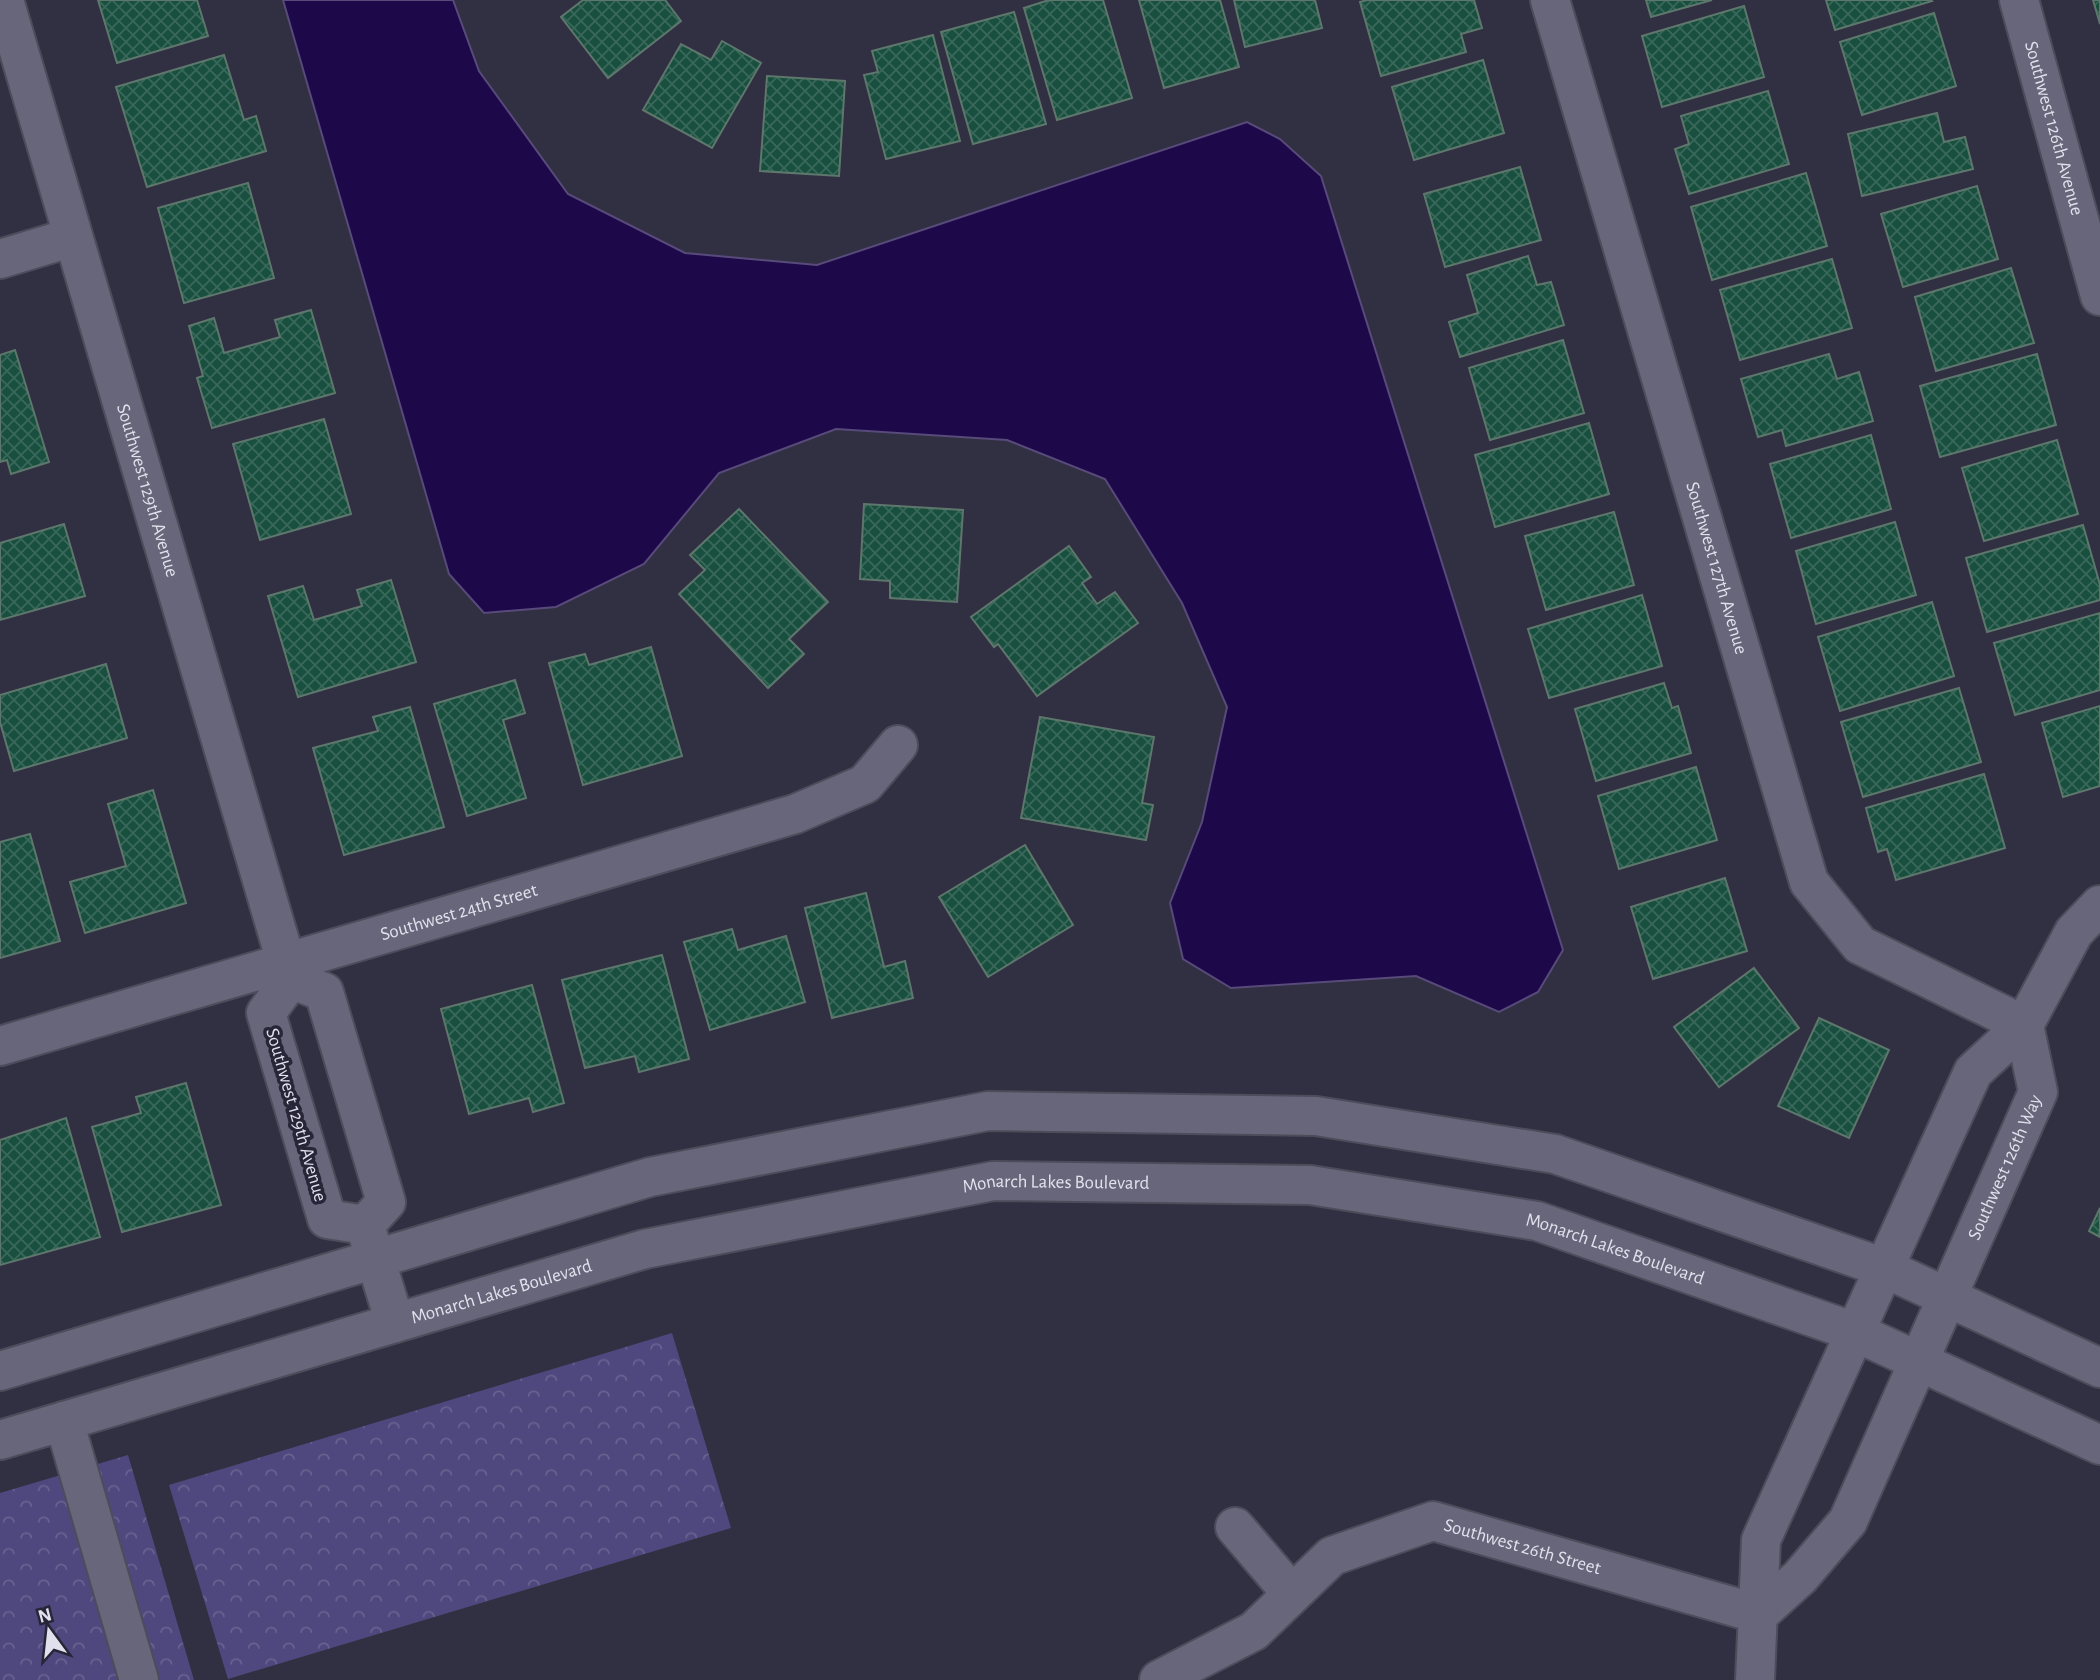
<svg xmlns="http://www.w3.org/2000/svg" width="2100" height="1680" viewBox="0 0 2100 1680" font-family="'Alegreya Sans',sans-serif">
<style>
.park{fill:url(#park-crowns)}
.water{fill:#1d0949;stroke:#584a7a;stroke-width:2}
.building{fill:url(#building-cross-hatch);stroke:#5e776c;stroke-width:2}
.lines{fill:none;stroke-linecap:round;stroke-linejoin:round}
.minor-casing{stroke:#4d4c5b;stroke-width:42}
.minor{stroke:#67667a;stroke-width:38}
.labels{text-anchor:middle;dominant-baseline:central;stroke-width:7;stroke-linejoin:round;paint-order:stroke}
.street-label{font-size:19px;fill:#e1e1ed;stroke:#272537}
</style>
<defs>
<pattern id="park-crowns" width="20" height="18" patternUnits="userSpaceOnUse" patternTransform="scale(1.75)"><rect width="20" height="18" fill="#4f487e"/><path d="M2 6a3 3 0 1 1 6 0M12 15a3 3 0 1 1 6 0" fill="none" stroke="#686291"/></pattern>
<pattern id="building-cross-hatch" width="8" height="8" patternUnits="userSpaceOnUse" patternTransform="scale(1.75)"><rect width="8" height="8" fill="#184f3e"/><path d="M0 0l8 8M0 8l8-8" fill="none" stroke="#39685a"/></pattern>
</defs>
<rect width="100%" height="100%" fill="#312f42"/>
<!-- park -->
<g class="park">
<polygon points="672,1333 731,1528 228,1679 169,1485"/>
<polygon points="128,1455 194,1680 0,1680 0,1493"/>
</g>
<!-- water -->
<polygon class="water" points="283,0 453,0 479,71 568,194 685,253 817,265 1247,122 1280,139 1321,176 1563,950 1538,992 1499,1012 1416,976 1231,988 1183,959 1170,903 1202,822 1227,707 1182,603 1105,479 1007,440 836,429 719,473 644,564 556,607 484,613 449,574"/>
<!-- building -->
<g class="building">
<polygon points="98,0 197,0 208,36 117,63"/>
<polygon points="583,0 665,0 681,21 608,78 561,17"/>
<polygon points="1049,0 1103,0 1132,98 1057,120 1024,8"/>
<polygon points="1139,0 1220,0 1239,67 1164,88"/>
<polygon points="1234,0 1315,0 1322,28 1245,47"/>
<polygon points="1367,0 1474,0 1482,28 1461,34 1466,52 1381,76 1360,2"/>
<polygon points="1646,0 1712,0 1651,17"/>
<polygon points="1826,0 1931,0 1932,1 1835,30"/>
<polygon points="2093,0 2100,0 2100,24"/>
<polygon points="1744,6 1764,77 1662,107 1642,36"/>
<polygon points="1014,12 1046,124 973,144 941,32"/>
<polygon points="1934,13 1956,86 1862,115 1840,42"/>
<polygon points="933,35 960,141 886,159 864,75 878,72 872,51"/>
<polygon points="722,41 761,63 712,148 643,110 681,44 711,60"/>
<polygon points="224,55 244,120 256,116 266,151 147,187 116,87"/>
<polygon points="1483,60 1504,133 1414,160 1392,87"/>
<polygon points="767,76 845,81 839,176 760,171"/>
<polygon points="1768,91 1789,164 1689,194 1675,149 1689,144 1681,116"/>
<polygon points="1937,113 1944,142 1965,137 1973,169 1862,196 1848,134"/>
<polygon points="1520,167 1541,240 1445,267 1424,194"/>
<polygon points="1806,173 1827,246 1712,280 1691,207"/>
<polygon points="248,183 274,278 184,303 158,208"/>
<polygon points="1977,186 1998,259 1903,287 1881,214"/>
<polygon points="1528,256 1537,285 1551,282 1564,325 1460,357 1449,322 1478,313 1467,275"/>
<polygon points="1832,259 1852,328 1740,360 1720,290"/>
<polygon points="2011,268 2034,343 1936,371 1915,297"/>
<polygon points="311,310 335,393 212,428 197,378 203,376 189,326 214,318 224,353 280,337 275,320"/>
<polygon points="1563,340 1584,413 1490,440 1469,368"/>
<polygon points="15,350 49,462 11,474 7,460 0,462 0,355"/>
<polygon points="1829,354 1837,379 1859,372 1873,421 1786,446 1782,430 1758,437 1741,379"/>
<polygon points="2037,354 2056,425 1940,457 1920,386"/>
<polygon points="324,419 351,514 260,540 233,444"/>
<polygon points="1589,423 1609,494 1495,527 1475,455"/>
<polygon points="1871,435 1891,509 1791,538 1770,464"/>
<polygon points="2057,440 2078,514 1984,541 1962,468"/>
<polygon points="864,504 963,510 957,602 890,598 890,581 860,579"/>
<polygon points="739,509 828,602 789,639 804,654 768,688 679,594 705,570 690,555"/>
<polygon points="1614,512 1634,585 1546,610 1525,536"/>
<polygon points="1895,522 1916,595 1816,624 1796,551"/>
<polygon points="64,524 85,596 0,620 0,543"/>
<polygon points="2083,525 2100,585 2100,600 1987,632 1966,558"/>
<polygon points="1069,546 1091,577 1082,583 1097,604 1115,592 1138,623 1037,696 998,644 994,647 971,617"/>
<polygon points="391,580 416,662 298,697 268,596 303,586 314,620 362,606 357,590"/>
<polygon points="1642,595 1662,666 1549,698 1528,629"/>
<polygon points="1932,602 1954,676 1840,711 1818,637"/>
<polygon points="2100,613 2100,690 2015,715 1994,643"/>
<polygon points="651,647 682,756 583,785 549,663 585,654 589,665"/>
<polygon points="106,664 127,738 14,771 0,722 0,695"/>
<polygon points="515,680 525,713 503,720 526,798 467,816 434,704"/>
<polygon points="1664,683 1672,708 1678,706 1691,753 1596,781 1575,709"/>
<polygon points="1959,688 1981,762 1863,797 1841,722"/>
<polygon points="2100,706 2100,786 2063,797 2042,723"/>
<polygon points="410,707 444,827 344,855 313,748 378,731 373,717"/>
<polygon points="1040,717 1154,737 1142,803 1153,805 1146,840 1021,818"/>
<polygon points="1696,767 1717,840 1619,869 1598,796"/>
<polygon points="1984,774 2005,848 1896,880 1887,849 1878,852 1866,808"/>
<polygon points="153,790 186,903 85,933 70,882 126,866 108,804"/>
<polygon points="30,834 60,941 0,958 0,842"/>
<polygon points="1025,845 1073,925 988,977 939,897"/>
<polygon points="1725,878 1747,951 1653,979 1631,907"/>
<polygon points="866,893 884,967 905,961 913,998 832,1018 805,908"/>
<polygon points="732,929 738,950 786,936 805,1002 710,1030 684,942"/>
<polygon points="662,955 689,1059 639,1072 635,1056 585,1068 562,980"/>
<polygon points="1754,968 1799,1028 1719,1087 1674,1027"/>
<polygon points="532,985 564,1103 533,1112 529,1098 469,1114 441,1009"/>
<polygon points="1819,1018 1889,1050 1849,1138 1778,1106"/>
<polygon points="186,1083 221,1205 122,1232 92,1127 141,1113 136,1097"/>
<polygon points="66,1118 100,1237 0,1265 0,1140"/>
<polygon points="2100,1208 2100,1237 2089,1231"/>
</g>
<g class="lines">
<!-- minor casing -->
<g class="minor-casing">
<g id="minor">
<path id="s1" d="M4,0L291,979"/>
<path id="s2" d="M1550,0L1809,882L1860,945L2024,1025"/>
<path id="s3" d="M2019,0L2100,296"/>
<polyline points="0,259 73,237"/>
<polygon points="291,979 324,992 386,1202 365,1225 327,1219 266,1013"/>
<path id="s4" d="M0,1046L795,814L865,784L898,745"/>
<polyline points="369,1238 395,1323"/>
<polyline points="0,1371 650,1177 988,1111 1316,1116 1555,1154 1882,1267 2100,1368"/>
<polyline points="64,1421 139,1680"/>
<path id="s5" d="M0,1440L645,1249L993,1181L1310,1185L1537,1221L1855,1332L2100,1445"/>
<polyline points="1235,1527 1292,1594"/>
<path id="s6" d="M1759,1614L1800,1577L1848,1521L2038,1092L2024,1025"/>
<path id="s7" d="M1159,1680L1254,1631L1332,1556L1433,1521L1759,1614"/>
<polyline points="1755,1680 1761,1540 1973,1072 2024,1025 2074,932 2100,905"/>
</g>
</g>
<!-- minor -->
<use href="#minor" class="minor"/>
</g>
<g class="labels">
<!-- street labels -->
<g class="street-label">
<text stroke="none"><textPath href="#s3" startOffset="133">Southwest 126th Avenue</textPath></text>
<text stroke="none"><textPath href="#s1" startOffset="511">Southwest 129th Avenue</textPath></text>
<text stroke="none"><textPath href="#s2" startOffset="592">Southwest 127th Avenue</textPath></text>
<text stroke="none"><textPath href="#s4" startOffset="478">Southwest 24th Street</textPath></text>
<text transform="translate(296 1115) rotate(74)">Southwest 129th Avenue</text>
<text stroke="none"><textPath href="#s6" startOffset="516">Southwest 126th Way</textPath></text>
<text stroke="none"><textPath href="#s5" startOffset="1090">Monarch Lakes Boulevard</textPath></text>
<text stroke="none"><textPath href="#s5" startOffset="1657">Monarch Lakes Boulevard</textPath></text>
<text stroke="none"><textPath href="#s5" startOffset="523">Monarch Lakes Boulevard</textPath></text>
<text stroke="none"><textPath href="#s7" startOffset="415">Southwest 26th Street</textPath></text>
</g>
</g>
<!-- north arrow -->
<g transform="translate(49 1631) rotate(345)" stroke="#272537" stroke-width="5" paint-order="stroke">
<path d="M0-5L12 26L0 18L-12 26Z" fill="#e1e1ed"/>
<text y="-10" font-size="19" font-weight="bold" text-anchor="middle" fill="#e1e1ed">N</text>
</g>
</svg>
